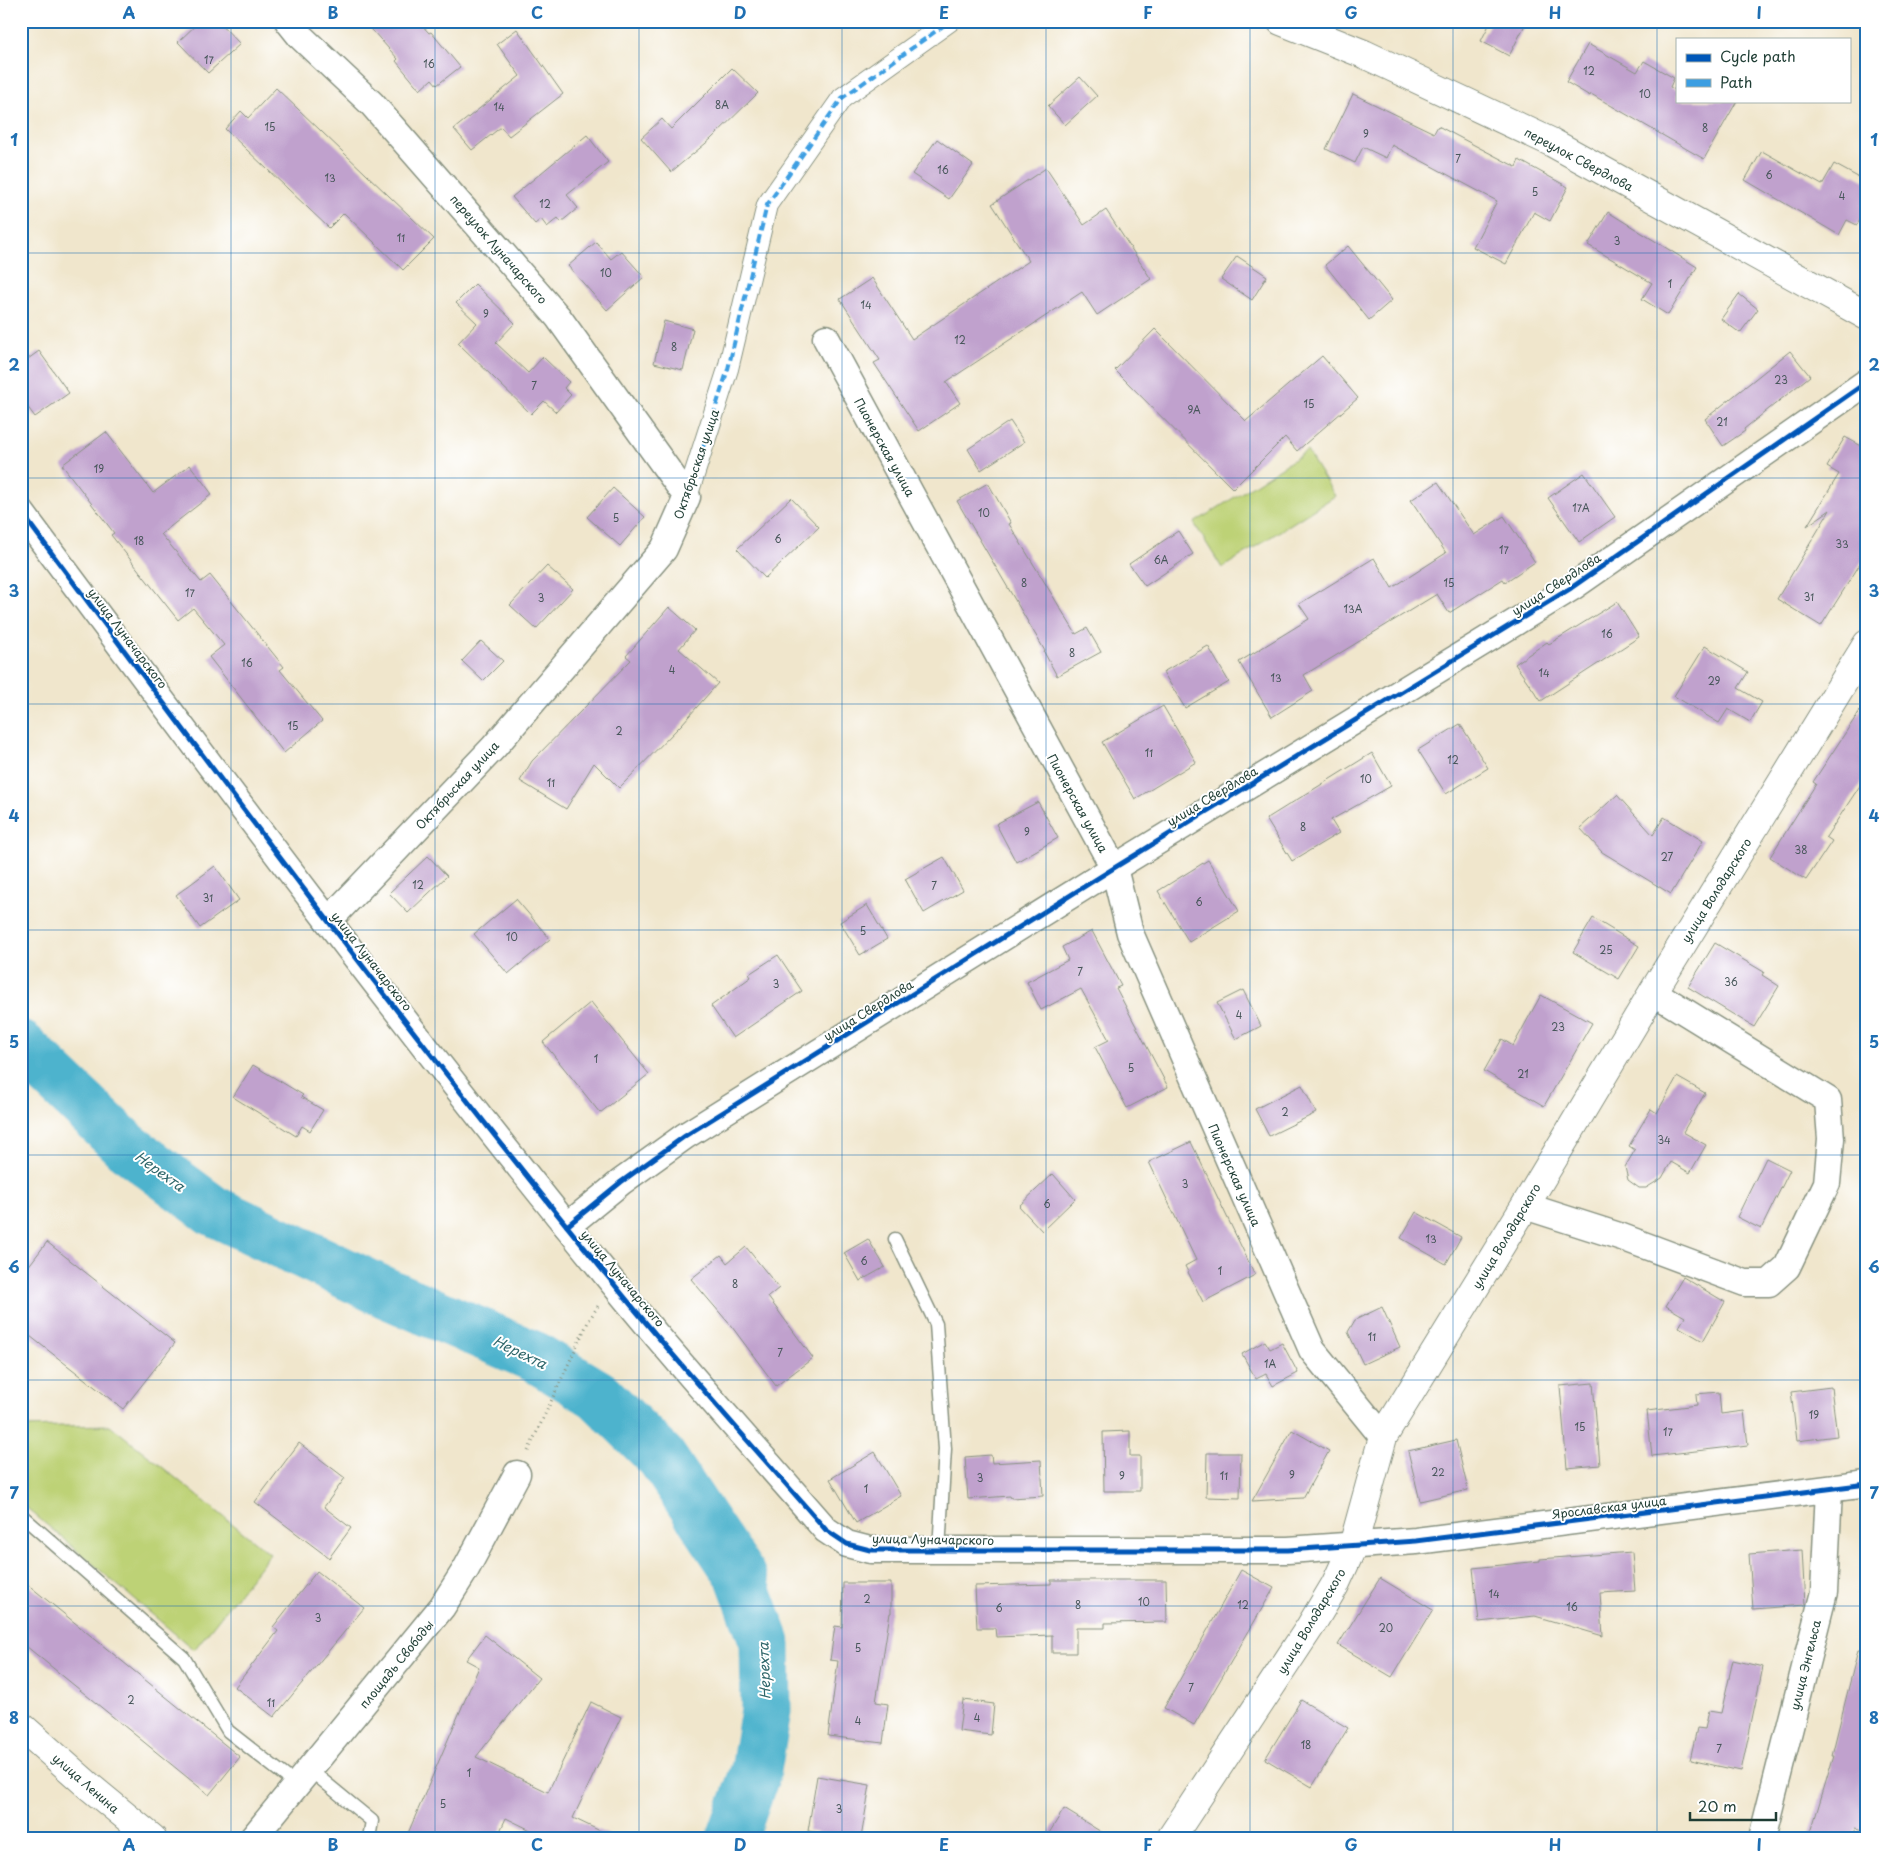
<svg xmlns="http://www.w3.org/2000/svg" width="1888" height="1859" viewBox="0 0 1888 1859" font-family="'Playpen Sans',sans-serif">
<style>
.green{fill:#bdd276;stroke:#6e8855}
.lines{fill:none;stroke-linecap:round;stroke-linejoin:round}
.river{stroke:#4eb3cd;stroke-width:51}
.building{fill:#c0a1cd}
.service-casing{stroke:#889280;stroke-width:15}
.pedestrian-casing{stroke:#889280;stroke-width:22}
.minor-casing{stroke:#889280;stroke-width:29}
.tertiary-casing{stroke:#889280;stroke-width:30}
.secondary-casing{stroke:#889280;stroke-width:30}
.path{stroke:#889280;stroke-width:3;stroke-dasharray:1 4;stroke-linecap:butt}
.service{stroke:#fff;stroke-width:12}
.pedestrian{stroke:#fff;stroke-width:20}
.minor{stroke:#fff;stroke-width:26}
.tertiary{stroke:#fff;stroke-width:28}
.secondary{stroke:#fff;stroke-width:28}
.quiet{stroke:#3c9ee2;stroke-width:4;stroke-dasharray:8 4;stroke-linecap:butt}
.cycleway-casing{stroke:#fff;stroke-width:8}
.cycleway{stroke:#0057b8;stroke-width:5}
.grid{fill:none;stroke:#1f6fb2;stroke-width:1;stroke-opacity:0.55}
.labels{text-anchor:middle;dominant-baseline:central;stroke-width:4;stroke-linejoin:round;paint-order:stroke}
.number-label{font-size:10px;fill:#47565a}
.street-label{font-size:12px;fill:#1f3d34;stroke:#fff}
.water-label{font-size:14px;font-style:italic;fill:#2f666a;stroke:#fff}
.neatline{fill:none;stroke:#1f6fb2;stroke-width:2}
.grid-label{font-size:16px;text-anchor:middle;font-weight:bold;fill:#1f6fb2}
</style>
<rect width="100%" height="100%" fill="#fff"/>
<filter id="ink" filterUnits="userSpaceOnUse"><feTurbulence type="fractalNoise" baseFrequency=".02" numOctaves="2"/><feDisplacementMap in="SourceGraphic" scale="10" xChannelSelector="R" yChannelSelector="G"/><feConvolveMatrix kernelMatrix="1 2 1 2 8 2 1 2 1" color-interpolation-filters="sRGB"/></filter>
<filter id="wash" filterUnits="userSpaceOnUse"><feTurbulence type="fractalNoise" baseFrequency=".0096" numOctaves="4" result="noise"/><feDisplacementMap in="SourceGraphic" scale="20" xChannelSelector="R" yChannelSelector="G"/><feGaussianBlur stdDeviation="1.12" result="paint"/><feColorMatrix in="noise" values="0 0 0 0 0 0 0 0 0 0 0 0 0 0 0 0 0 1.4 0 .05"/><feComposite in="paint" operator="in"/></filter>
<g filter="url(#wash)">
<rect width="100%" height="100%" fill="#f0e6cc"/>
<!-- green -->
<g class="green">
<polygon points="1307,451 1335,496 1222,568 1194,523"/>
<polygon points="110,1425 270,1554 194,1650 21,1503 21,1427"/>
</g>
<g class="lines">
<!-- river -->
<polyline class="river" points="21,1046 126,1146 212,1210 384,1292 535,1357 598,1395 661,1457 740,1575 765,1642 766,1710 756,1770 732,1838"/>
</g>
<g id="blocks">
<!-- building -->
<g class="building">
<polygon points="200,21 218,21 240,44 208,73 178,42"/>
<polygon points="364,21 418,21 429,33 431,32 460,67 437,85 432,79 420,90 396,61 398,59"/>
<polygon points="1491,21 1527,21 1509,56 1481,41"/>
<polygon points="517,29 563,94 509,136 501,127 472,150 454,129 520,76 497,44"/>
<polygon points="1588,44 1637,72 1644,61 1674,78 1670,87 1677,91 1677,101 1737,101 1704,159 1591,94 1590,96 1566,82"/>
<polygon points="732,68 758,93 711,139 671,172 641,138 662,119 671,129"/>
<polygon points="1080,77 1097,96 1065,125 1048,106"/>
<polygon points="276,88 434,239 403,270 344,213 329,228 225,129 241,111 248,118"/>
<polygon points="1353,94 1434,133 1438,126 1516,167 1519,160 1568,187 1550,221 1534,212 1506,264 1473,247 1497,201 1392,145 1386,158 1363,147 1355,163 1326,149"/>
<polygon points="587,135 608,162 567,195 578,208 561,222 558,218 547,227 541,219 535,224 512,197"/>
<polygon points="937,139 973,165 949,199 912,174"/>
<polygon points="1762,151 1822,185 1834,164 1867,182 1867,207 1857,225 1847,220 1839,235 1745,180"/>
<polygon points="1046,168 1084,225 1106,210 1151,279 1097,315 1082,292 946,382 960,403 919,431 874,363 880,360 840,299 872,278 912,339 1029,261 992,204"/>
<polygon points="1608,212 1697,267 1668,315 1642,299 1652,283 1588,245"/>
<polygon points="596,242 611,259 621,251 644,277 607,310 568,266"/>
<polygon points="1348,246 1392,300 1369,320 1325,265"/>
<polygon points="1237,256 1267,276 1252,300 1221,279"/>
<polygon points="475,284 515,323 496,343 528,373 543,357 569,382 564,388 571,395 556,412 544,401 531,414 458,343 477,323 456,303"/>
<polygon points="1739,294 1758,309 1740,333 1721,319"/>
<polygon points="664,321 693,329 683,370 654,363"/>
<polygon points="1155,329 1246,421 1322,356 1358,398 1297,451 1285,437 1233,489 1115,370"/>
<polygon points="39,351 69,393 35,417 21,398 21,364"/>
<polygon points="1790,351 1810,376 1744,429 1745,431 1723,446 1705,419"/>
<polygon points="1010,421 1024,442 981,470 968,449"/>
<polygon points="106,432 153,493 190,465 212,494 161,534 201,582 210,575 284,667 280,670 322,721 284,753 209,657 224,645 193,608 178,620 111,535 114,533 62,465"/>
<polygon points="1845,437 1867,449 1867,553 1821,626 1777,599 1830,510 1807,526 1839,474 1827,467"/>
<polygon points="1584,473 1615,517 1579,542 1548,498"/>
<polygon points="1438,482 1474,535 1504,516 1535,562 1505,582 1503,579 1449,613 1437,594 1304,675 1313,691 1272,717 1239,662 1309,619 1299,604 1374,558 1392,588 1446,553 1411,500"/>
<polygon points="988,483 1011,523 1009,524 1076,634 1087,628 1101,652 1057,676 1044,652 1045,651 957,501"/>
<polygon points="613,488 645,517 620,546 587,517"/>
<polygon points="791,498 819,527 765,578 737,549"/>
<polygon points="1178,531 1193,554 1145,586 1129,564"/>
<polygon points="547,566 573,589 536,629 510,605"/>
<polygon points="1617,602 1639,637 1541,701 1515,664 1547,642 1549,644"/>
<polygon points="669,607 695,630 679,649 718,683 682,724 619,788 594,763 566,809 520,781 532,761 631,660 626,656"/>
<polygon points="481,641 503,661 483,681 462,661"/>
<polygon points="1208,646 1229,682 1185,708 1163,672"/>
<polygon points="1705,646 1748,672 1738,688 1762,702 1750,722 1728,709 1719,723 1674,696"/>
<polygon points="1867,700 1867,775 1826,837 1832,841 1806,880 1770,857 1816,784 1813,782"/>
<polygon points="1163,706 1196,762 1135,799 1102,742"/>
<polygon points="1460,724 1488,768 1446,794 1418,750"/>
<polygon points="1372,753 1391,786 1331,820 1339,833 1292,861 1266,819"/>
<polygon points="1617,795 1653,835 1664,817 1703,841 1671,894 1602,852 1580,828"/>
<polygon points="1038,802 1058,838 1016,862 996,824"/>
<polygon points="428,856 447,876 408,913 389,893"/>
<polygon points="944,857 963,890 924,913 905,879"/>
<polygon points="1208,860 1239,911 1189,942 1158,891"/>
<polygon points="215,866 239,900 200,928 176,895"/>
<polygon points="516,899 550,939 508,974 474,934"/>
<polygon points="867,905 887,939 860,955 840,922"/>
<polygon points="1593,918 1639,946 1619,979 1573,952"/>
<polygon points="1092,931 1121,986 1116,988 1168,1087 1127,1108 1095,1047 1109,1040 1081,989 1041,1010 1027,982 1068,960 1062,947"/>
<polygon points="1715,943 1764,972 1762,975 1779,986 1754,1027 1688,987"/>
<polygon points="778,955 802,991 733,1038 711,1006 751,977 749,974"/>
<polygon points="1243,990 1261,1026 1236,1039 1217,1003"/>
<polygon points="1541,995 1592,1023 1544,1106 1484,1071 1502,1039 1513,1046"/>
<polygon points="591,1002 649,1074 600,1113 543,1042"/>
<polygon points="253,1065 303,1095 301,1097 323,1110 310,1131 302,1126 296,1136 233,1097"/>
<polygon points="1677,1077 1705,1093 1683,1132 1706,1145 1690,1173 1671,1162 1662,1178 1646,1188 1639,1188 1628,1180 1625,1167 1635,1150 1629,1146 1651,1109 1657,1113"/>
<polygon points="1302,1085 1316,1113 1269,1136 1255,1109"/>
<polygon points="1191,1142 1255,1275 1203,1302 1185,1266 1196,1260 1149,1162"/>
<polygon points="1766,1158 1790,1170 1761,1229 1737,1217"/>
<polygon points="1053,1174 1075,1199 1042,1231 1019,1206"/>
<polygon points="1416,1212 1461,1237 1446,1264 1401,1238"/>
<polygon points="868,1239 885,1267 860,1281 844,1253"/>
<polygon points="47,1242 175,1343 123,1409 21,1329 21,1276"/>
<polygon points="746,1247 779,1288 768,1297 813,1358 776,1386 732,1327 691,1279 721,1255 727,1263"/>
<polygon points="1683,1277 1725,1302 1703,1341 1679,1327 1685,1317 1666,1306"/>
<polygon points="1382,1307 1400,1347 1363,1364 1348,1332 1355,1320"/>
<polygon points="1265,1341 1270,1349 1282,1343 1298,1373 1273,1386 1266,1374 1256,1379 1242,1354"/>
<polygon points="1593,1383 1600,1465 1567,1468 1560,1386"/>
<polygon points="1831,1387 1837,1436 1797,1441 1791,1392"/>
<polygon points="1719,1392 1721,1414 1744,1411 1748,1445 1652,1456 1647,1411 1697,1405 1696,1394"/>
<polygon points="1292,1430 1329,1451 1303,1498 1252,1501"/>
<polygon points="1130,1431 1130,1456 1140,1456 1140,1491 1104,1491 1103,1432"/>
<polygon points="1456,1440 1468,1490 1420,1501 1408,1451"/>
<polygon points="299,1443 345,1478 324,1507 351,1528 329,1558 255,1502"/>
<polygon points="875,1452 901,1496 856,1523 830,1479"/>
<polygon points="1207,1453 1241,1453 1240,1498 1206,1497"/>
<polygon points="991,1455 992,1463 1041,1460 1043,1496 1011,1498 1010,1496 968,1499 965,1457"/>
<polygon points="1802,1550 1805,1605 1753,1609 1749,1554"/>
<polygon points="1632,1552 1635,1591 1600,1593 1603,1636 1535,1616 1479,1622 1473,1568 1540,1561 1540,1559"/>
<polygon points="1241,1570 1274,1588 1194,1725 1164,1708"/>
<polygon points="317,1571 364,1608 274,1717 235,1687 278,1631 273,1627"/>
<polygon points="1380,1578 1433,1610 1392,1677 1338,1645"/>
<polygon points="21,1579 240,1757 209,1795 21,1642"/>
<polygon points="1051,1580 1166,1580 1167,1622 1105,1623 1105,1628 1076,1628 1076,1653 1052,1653 1052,1635 996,1637 995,1628 977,1628 975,1586 1051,1584"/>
<polygon points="843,1583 891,1583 891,1613 890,1613 876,1702 888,1704 883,1743 828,1736 838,1661 830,1660 835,1626 842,1627"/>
<polygon points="485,1635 539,1678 476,1757 548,1792 591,1702 621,1717 573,1818 615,1838 547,1838 506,1818 497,1838 406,1838 479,1667 466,1660"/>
<polygon points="1858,1650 1867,1651 1867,1832 1855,1829 1852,1838 1809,1838 1834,1755 1832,1755"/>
<polygon points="1733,1660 1763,1667 1741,1771 1690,1760 1697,1728 1705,1729 1709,1711 1721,1713"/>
<polygon points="963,1700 994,1704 991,1735 959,1731"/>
<polygon points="1301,1700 1348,1728 1312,1787 1265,1759"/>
<polygon points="817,1776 870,1785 861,1838 850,1838 808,1831"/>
<polygon points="1064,1809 1111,1838 1046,1838"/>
</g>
</g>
</g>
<g filter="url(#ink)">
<use href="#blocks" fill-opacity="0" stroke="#889280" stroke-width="1"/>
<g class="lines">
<!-- service casing -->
<g class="service-casing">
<g id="service">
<polyline points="895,1239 936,1324 945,1449 939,1550"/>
<polyline points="21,1515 184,1658 228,1731 297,1785"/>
<polyline points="310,1770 372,1821 369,1838"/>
</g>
</g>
<!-- pedestrian casing -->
<g class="pedestrian-casing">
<polyline id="pedestrian" points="687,497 728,369 767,205 842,98 950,21"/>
</g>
<!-- minor casing -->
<g class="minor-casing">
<g id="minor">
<polyline points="288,21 300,36 372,104 558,317 687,497 664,549 494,747 328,921"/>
<polyline points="826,338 1114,868 1130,933 1312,1350 1383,1437"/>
<path d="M21,512C213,770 406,1029 609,1278C678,1364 754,1447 826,1530L847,1544L870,1550H1288L1416,1541L1867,1484"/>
<polyline points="1525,1206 1622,1237 1745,1283 1769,1283 1787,1267 1827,1183 1831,1139 1828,1100 1653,992"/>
<polyline points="567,1226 621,1182 685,1136 1114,868 1571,588 1867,382"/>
<polyline points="253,1838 442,1607 466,1569 517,1474"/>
<polyline points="1762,1838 1824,1592 1829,1490"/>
</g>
</g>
<!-- tertiary casing -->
<g class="tertiary-casing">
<polyline id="tertiary" points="1281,21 1364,54 1551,142 1867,316"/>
</g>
<!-- secondary casing -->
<g class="secondary-casing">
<g id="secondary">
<polyline points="21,1726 90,1787 152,1838"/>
<polyline points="1171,1838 1310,1627 1335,1585 1353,1546 1383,1437 1525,1206 1653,992 1867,644"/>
</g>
</g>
<!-- path -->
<polyline class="path" points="528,1451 588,1322 598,1306"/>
<!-- service -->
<use href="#service" class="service"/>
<!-- pedestrian -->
<use href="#pedestrian" class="pedestrian"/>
<!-- minor -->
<use href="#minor" class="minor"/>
<!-- tertiary -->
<use href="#tertiary" class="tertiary"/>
<!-- secondary -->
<use href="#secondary" class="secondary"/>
<!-- quiet -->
<polyline class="quiet" points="687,497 728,369 767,205 842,98 950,21"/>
<!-- cycleway casing -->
<g class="cycleway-casing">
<g id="cycleway">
<path d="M21,512C213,770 406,1029 609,1278C678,1364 754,1447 826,1530L847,1544L870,1550H1288L1416,1541L1867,1484"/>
<polyline points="567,1226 621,1182 685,1136 1114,868 1571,588 1867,382"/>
</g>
</g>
<!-- cycleway -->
<use href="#cycleway" class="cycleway"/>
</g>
</g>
<!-- grid -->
<path class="grid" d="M231,21V1838M435,21V1838M639,21V1838M842,21V1838M1046,21V1838M1250,21V1838M1453,21V1838M1657,21V1838M21,253H1867M21,478H1867M21,704H1867M21,930H1867M21,1155H1867M21,1380H1867M21,1606H1867"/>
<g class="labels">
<!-- number labels -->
<g class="number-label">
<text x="209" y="59">17</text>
<text x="429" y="63">16</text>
<text x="1589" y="70">12</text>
<text x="1645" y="93">10</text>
<text x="722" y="104">8А</text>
<text x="499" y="106">14</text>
<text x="270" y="126">15</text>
<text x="1705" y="127">8</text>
<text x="1366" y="133">9</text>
<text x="1458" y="158">7</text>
<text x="943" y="169">16</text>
<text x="1769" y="174">6</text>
<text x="330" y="177">13</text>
<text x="1535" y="191">5</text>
<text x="1842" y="195">4</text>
<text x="545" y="203">12</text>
<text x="401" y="237">11</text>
<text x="1617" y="240">3</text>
<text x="606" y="272">10</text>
<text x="1670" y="283">1</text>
<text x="866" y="304">14</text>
<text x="486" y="313">9</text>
<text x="960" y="339">12</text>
<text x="674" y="346">8</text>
<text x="1781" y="379">23</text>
<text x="534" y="385">7</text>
<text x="1309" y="403">15</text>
<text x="1194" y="409">9А</text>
<text x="1722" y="421">21</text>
<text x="99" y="468">19</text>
<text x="1581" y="507">17А</text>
<text x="984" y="512">10</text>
<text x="616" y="517">5</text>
<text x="778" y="538">6</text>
<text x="139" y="540">18</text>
<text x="1842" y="543">33</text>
<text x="1504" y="549">17</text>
<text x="1161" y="559">6А</text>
<text x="1024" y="582">8</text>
<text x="1449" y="582">15</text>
<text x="190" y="592">17</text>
<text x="1809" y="596">31</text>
<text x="541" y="597">3</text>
<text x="1353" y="608">13А</text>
<text x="1607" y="633">16</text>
<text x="1072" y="652">8</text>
<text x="247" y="662">16</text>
<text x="672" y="669">4</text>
<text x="1544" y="672">14</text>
<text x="1276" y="677">13</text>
<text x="1714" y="680">29</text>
<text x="293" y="725">15</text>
<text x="619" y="730">2</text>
<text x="1149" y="752">11</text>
<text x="1453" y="759">12</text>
<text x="1366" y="778">10</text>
<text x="551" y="782">11</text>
<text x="1303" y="826">8</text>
<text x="1027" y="831">9</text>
<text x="1801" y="849">38</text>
<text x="1667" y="856">27</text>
<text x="418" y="884">12</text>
<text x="934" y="885">7</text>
<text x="208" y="897">31</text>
<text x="1199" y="901">6</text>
<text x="863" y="930">5</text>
<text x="512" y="936">10</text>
<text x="1606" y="949">25</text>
<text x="1080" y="971">7</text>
<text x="1731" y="981">36</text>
<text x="776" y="983">3</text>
<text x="1239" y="1014">4</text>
<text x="1558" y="1026">23</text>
<text x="596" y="1058">1</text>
<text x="1131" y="1067">5</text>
<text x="1523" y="1073">21</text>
<text x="1285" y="1111">2</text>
<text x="1664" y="1139">34</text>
<text x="1185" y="1183">3</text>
<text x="1047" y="1203">6</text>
<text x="1431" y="1238">13</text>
<text x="864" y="1260">6</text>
<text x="1220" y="1270">1</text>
<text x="735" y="1283">8</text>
<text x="1372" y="1336">11</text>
<text x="780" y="1352">7</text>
<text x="1270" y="1363">1А</text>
<text x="1814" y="1414">19</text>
<text x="1580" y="1426">15</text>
<text x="1668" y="1431">17</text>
<text x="1438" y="1471">22</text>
<text x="1292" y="1474">9</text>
<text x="1122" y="1475">9</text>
<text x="1224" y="1475">11</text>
<text x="980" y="1477">3</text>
<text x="866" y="1488">1</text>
<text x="1494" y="1593">14</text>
<text x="867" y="1598">2</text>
<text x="1144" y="1601">10</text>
<text x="1078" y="1604">8</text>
<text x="1243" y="1604">12</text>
<text x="1572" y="1606">16</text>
<text x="999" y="1607">6</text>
<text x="318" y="1617">3</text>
<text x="1386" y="1627">20</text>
<text x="858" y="1647">5</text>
<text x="1191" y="1687">7</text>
<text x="131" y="1699">2</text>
<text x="271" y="1702">11</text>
<text x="977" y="1717">4</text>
<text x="858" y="1720">4</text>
<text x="1306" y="1744">18</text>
<text x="1719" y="1748">7</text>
<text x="469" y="1772">1</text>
<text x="443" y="1803">5</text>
<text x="839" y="1808">3</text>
</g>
<!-- street labels -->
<g class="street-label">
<text transform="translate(1579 159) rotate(28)">переулок Свердлова</text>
<text transform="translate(499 249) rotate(49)">переулок Луначарского</text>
<text transform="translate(885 447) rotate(61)">Пионерская улица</text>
<text transform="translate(696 464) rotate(-71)">Октябрьская улица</text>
<text transform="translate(1556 584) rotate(-33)">улица Свердлова</text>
<text transform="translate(128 638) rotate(53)">улица Луначарского</text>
<text transform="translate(457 785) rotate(-47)">Октябрьская улица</text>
<text transform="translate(1212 796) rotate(-31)">улица Свердлова</text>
<text transform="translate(1078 803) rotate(61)">Пионерская улица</text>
<text transform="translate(1716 890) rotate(-58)">улица Володарского</text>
<text transform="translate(372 961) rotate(52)">улица Луначарского</text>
<text transform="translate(868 1010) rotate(-32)">улица Свердлова</text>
<text transform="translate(1235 1175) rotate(66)">Пионерская улица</text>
<text transform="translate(1506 1236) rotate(-59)">улица Володарского</text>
<text transform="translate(623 1278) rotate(50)">улица Луначарского</text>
<text transform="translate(1609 1507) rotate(-7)">Ярославская улица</text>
<text transform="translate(933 1539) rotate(1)">улица Луначарского</text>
<text transform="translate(1311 1621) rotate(-59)">улица Володарского</text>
<text transform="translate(396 1664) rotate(-51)">площадь Свободы</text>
<text transform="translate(1805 1665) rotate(-76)">улица Энгельса</text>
<text transform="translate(86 1783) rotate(41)">улица Ленина</text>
</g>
<!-- water labels -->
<g class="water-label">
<text transform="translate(160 1171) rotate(36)">Нерехта</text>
<text transform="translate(520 1352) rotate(26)">Нерехта</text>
<text transform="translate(764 1671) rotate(-92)">Нерехта</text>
</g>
</g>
<!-- margin -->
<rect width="1888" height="1859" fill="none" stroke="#fff" stroke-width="55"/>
<!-- legend -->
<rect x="1676" y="38" width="175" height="65" fill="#ffffff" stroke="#a5b1ae"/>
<rect x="1686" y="54" width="25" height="8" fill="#0057b8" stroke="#a5b1ae"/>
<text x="1720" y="62" font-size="15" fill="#1f3d34">Cycle path</text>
<rect x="1686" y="79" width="25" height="8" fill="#3c9ee2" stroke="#a5b1ae"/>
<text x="1720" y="88" font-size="15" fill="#1f3d34">Path</text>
<!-- scale -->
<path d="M1690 1812v8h86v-8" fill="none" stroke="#1f3d34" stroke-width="2.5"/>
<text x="1698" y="1812" font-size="15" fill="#1f3d34" stroke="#ffffff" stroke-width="4" paint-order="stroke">20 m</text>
<rect x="28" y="28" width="1832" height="1804" class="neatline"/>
<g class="grid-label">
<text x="129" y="19">A</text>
<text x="333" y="19">B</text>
<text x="537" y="19">C</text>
<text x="740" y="19">D</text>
<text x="944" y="19">E</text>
<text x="1148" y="19">F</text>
<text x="1351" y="19">G</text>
<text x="1555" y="19">H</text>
<text x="1759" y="19">I</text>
<text x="14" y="146">1</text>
<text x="1874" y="146">1</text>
<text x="14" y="371">2</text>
<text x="1874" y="371">2</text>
<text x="14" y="597">3</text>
<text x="1874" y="597">3</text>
<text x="14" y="822">4</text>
<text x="1874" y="822">4</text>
<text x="14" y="1048">5</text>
<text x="1874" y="1048">5</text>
<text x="14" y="1273">6</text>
<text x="1874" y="1273">6</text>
<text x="14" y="1499">7</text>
<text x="1874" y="1499">7</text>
<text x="14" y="1724">8</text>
<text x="1874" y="1724">8</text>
<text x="129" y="1851">A</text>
<text x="333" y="1851">B</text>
<text x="537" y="1851">C</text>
<text x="740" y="1851">D</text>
<text x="944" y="1851">E</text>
<text x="1148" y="1851">F</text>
<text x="1351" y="1851">G</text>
<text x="1555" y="1851">H</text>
<text x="1759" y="1851">I</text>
</g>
</svg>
